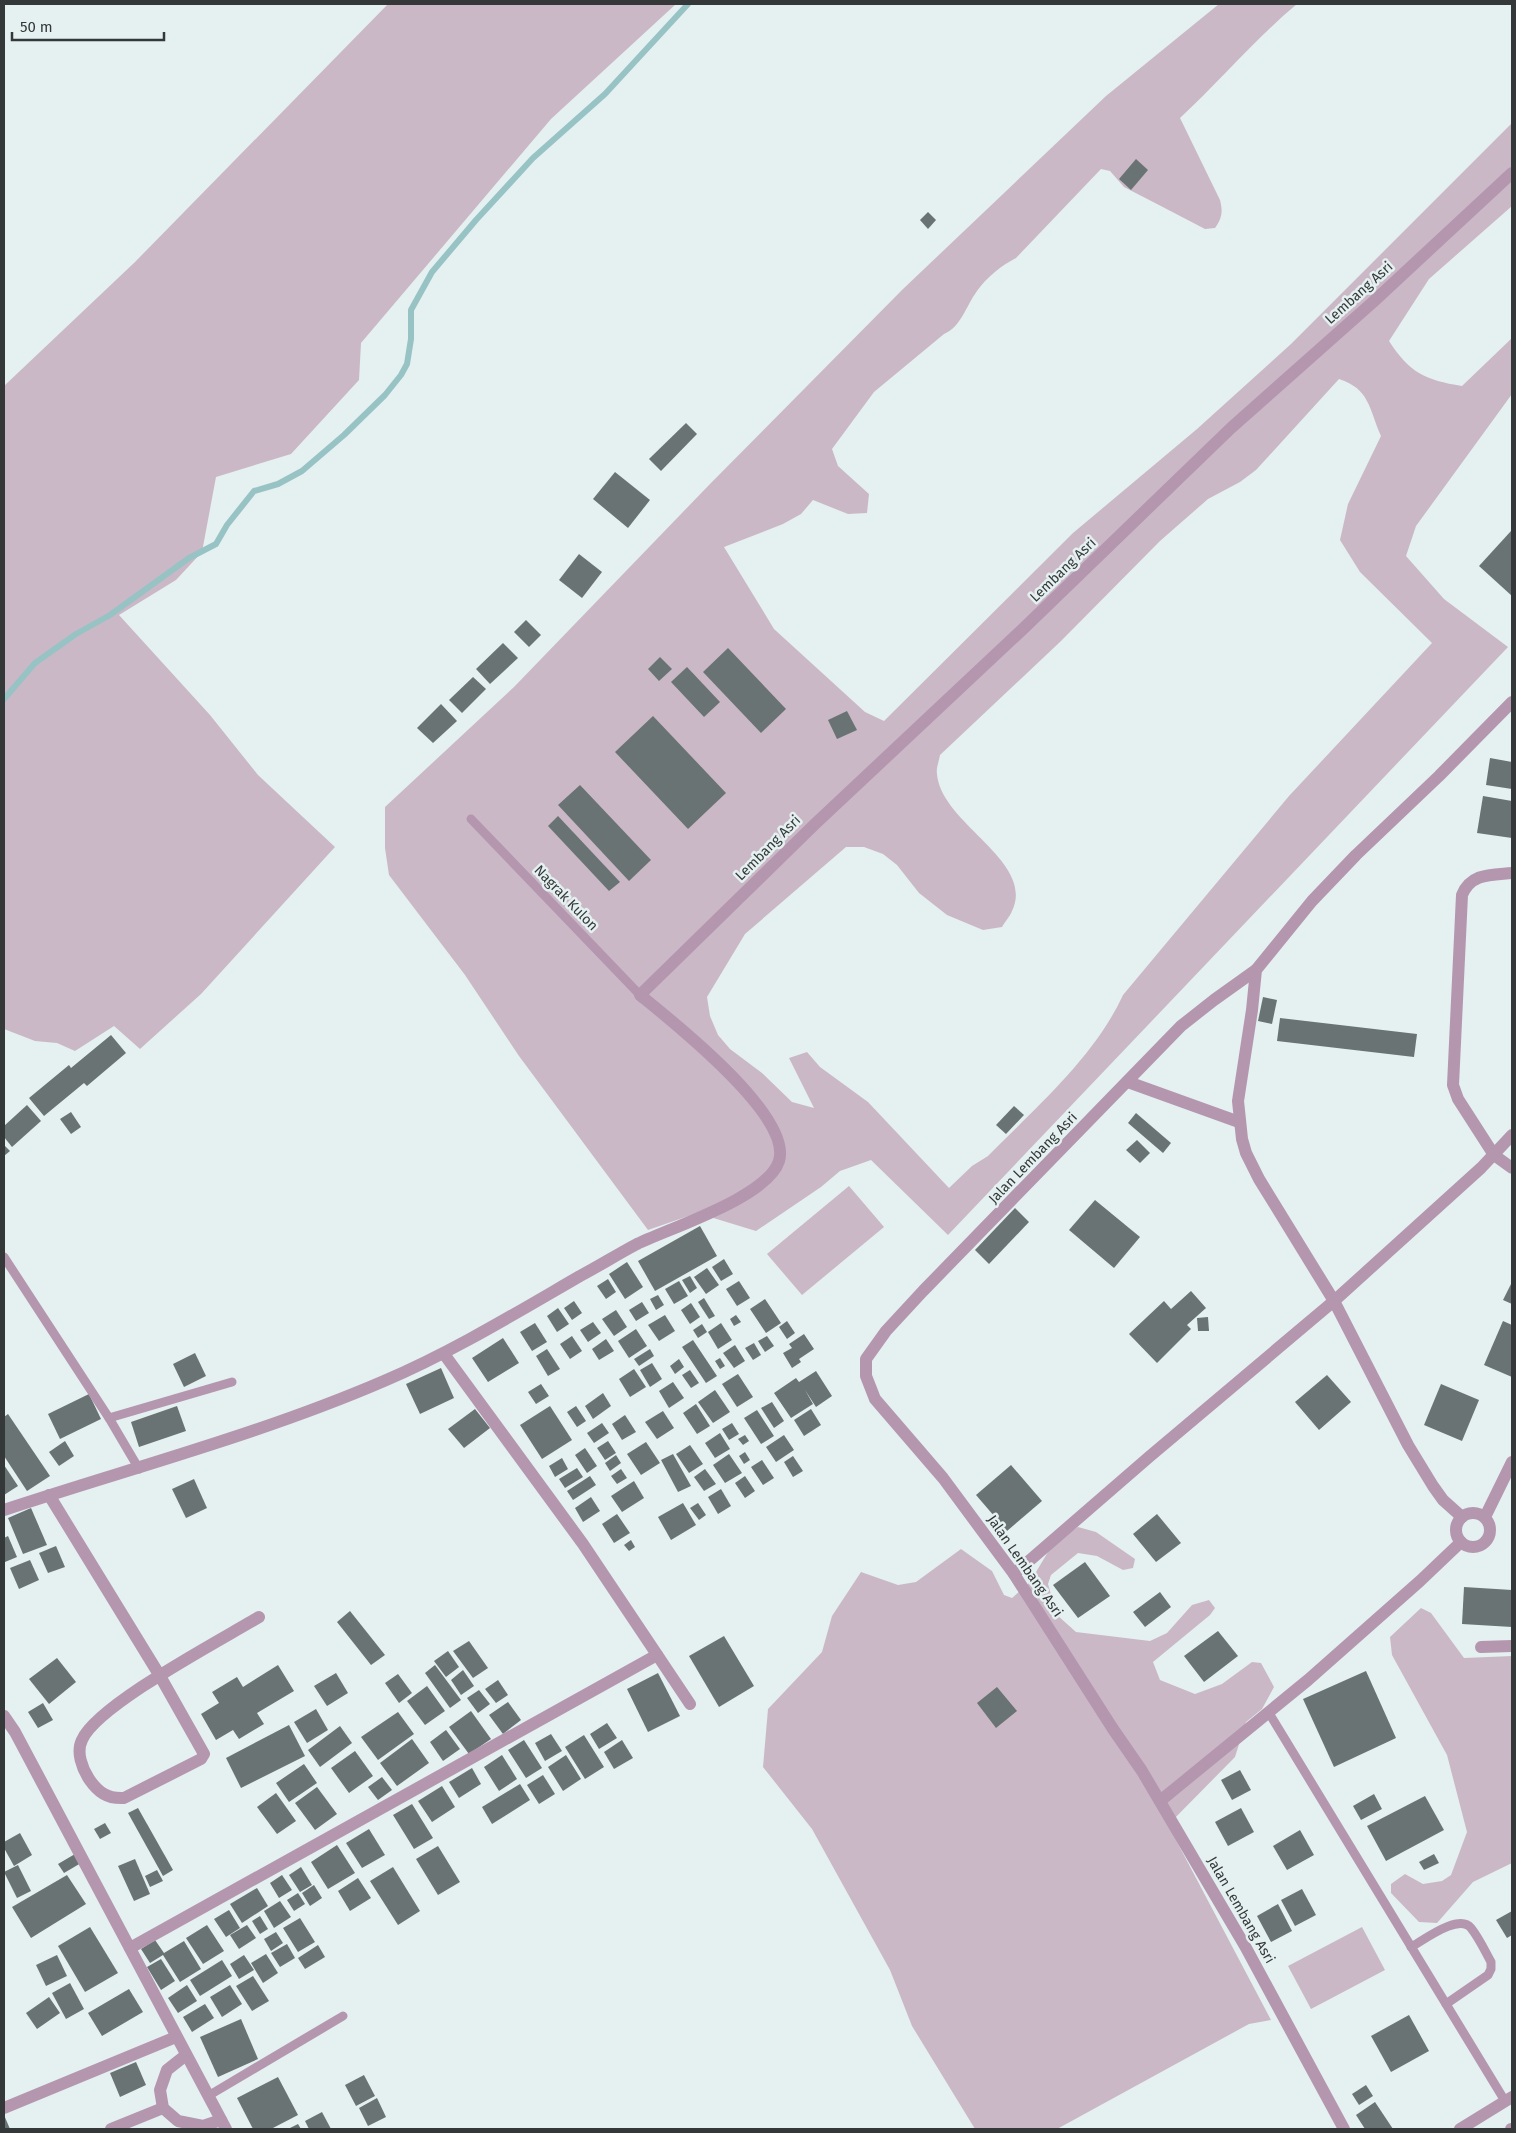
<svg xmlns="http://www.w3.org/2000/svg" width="1516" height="2133" viewBox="0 0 1516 2133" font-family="'Fira Sans',sans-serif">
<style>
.green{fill:#cbb8c7;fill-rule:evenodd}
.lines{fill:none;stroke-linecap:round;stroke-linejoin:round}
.stream{stroke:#98c3c4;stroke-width:6}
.building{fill:#697373}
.service{stroke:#b497af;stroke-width:9}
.minor{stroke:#b497af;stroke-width:12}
.labels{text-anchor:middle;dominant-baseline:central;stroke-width:5;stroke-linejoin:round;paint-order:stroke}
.street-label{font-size:14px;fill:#343838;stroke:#e5f0f1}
</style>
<rect width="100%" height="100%" fill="#e5f0f1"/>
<!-- green -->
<g class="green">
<polygon points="388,4 676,4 551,119 361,343 359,380 291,454 216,477 202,552 176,580 119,615 210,715 258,775 335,847 201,994 140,1049 114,1026 75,1051 57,1043 35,1041 4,1029 4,386 135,262"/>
<path d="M1219,4H1297C1255,39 1220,81 1180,118L1220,200C1223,212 1222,218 1215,228L1205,229L1157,204L1124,187L1110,171L1101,169L1016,258C1002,265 986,278 977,291C966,306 961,327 944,334L874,392L832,449L838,466L869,494L867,513L848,514L813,500L801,514L783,524L724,547L774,629L865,712L884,721L1073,533L1197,429L1291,344L1512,123V206L1429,279L1389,341C1410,373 1425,380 1462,386L1512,338V394L1416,526L1406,556L1444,599L1508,647L948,1235L871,1160L840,1171L821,1187L756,1231L697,1213L648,1230L519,1056L465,975L389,875L385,848V807L514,687L709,485L902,290L1106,96ZM1339,379C1370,389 1369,409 1381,436L1348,504L1340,540L1360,572L1432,643L1289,796L1123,995C1094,1058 1035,1108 988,1156L972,1166L949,1188L868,1102L820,1067L807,1052L789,1058L814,1108L792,1102L762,1073L730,1049L718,1035L710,1016L707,997L745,934L846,847H864L883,854L897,865L919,893L947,915L983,930L1002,927C1005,922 1010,916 1012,911C1036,861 941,824 937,774C936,768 939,761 940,755L1061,641L1160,541L1208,499L1240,482L1256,470Z"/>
<polygon points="849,1186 884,1227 802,1295 767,1254"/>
<polygon points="1078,1527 1096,1532 1135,1559 1133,1568 1123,1570 1097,1556 1078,1553 1051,1575 1048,1584 1057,1615 1076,1632 1150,1641 1167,1633 1192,1605 1209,1600 1215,1608 1210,1615 1153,1662 1160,1680 1195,1694 1222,1684 1252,1662 1261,1663 1274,1687 1262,1709 1246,1722 1235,1757 1168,1825 1271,2020 1249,2024 1057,2129 975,2129 912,2026 890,1970 812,1829 763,1767 768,1709 822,1652 832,1616 861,1572 898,1585 916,1582 961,1549 992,1571 1004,1595 1012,1598 1030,1582 1054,1542"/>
<polygon points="1421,1608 1431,1613 1464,1658 1512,1656 1512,1863 1473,1882 1437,1923 1419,1922 1391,1893 1391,1884 1405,1874 1423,1884 1442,1881 1451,1875 1467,1832 1447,1755 1392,1655 1390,1637"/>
<polygon points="1362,1927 1385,1970 1311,2009 1288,1966"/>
</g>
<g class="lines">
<!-- stream -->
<polyline class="stream" points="4,699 35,663 76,634 110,615 189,558 216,544 227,525 254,491 278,484 302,471 344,435 385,395 401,375 407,364 411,339 411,310 432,272 476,220 533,158 605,94 688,4"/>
</g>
<!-- building -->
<g class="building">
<polygon points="1136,159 1148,170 1131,190 1119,179"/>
<polygon points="928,212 936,220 928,229 920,220"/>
<polygon points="686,423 697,434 661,471 649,459"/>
<polygon points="615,472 650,500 628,528 593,499"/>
<polygon points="1511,531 1512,532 1512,596 1479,566"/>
<polygon points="579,554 602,572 582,598 559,580"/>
<polygon points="526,620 541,635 529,647 514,632"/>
<polygon points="503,643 518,658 490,684 476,669"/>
<polygon points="728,648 786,709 761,733 703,672"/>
<polygon points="660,657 672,669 659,681 648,669"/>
<polygon points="687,667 720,702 704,717 671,682"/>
<polygon points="473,677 486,689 462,713 449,700"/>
<polygon points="441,704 457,721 433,743 417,728"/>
<polygon points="847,711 857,730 837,739 828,720"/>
<polygon points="653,716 726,793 688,829 615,752"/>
<polygon points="1490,758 1512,762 1512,789 1486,785"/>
<polygon points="580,785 651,860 629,881 558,805"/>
<polygon points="1483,796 1512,801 1512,838 1477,833"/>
<polygon points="558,816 620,882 609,891 548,826"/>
<polygon points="1263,997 1277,1000 1272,1024 1258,1021"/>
<polygon points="1280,1018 1417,1034 1414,1057 1277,1041"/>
<polygon points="111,1035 126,1053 87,1086 84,1083 44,1116 29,1098 69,1065 71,1068"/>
<polygon points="27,1105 41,1121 12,1147 4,1137 4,1126"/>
<polygon points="1014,1106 1024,1115 1006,1134 996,1125"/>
<polygon points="71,1112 81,1127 71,1134 60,1119"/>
<polygon points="1136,1113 1171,1143 1163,1153 1128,1123"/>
<polygon points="1137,1140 1150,1153 1140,1163 1126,1150"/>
<polygon points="4,1145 10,1151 4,1156"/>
<polygon points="1095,1200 1140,1237 1114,1268 1069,1230"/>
<polygon points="1015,1208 1029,1222 989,1264 975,1250"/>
<polygon points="700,1226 717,1256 655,1291 638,1261"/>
<polygon points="724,1259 733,1274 721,1281 712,1267"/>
<polygon points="627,1262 643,1287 625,1299 609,1274"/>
<polygon points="707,1268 719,1285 706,1294 694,1277"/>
<polygon points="690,1276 697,1288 690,1293 682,1280"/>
<polygon points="608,1279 616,1292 606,1299 597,1286"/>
<polygon points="679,1281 688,1296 674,1304 665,1289"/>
<polygon points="739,1281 750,1298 737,1306 726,1289"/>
<polygon points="1512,1282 1512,1304 1503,1300"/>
<polygon points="1191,1291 1206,1308 1187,1325 1191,1329 1157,1363 1129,1334 1164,1301 1171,1309"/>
<polygon points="658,1295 664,1305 656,1310 650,1299"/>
<polygon points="704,1298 715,1316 709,1319 698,1302"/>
<polygon points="765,1299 781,1323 766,1333 750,1309"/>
<polygon points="574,1301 582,1313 572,1320 564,1308"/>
<polygon points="642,1302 649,1313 636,1321 629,1310"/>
<polygon points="691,1303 700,1317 690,1324 681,1310"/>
<polygon points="558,1308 569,1324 557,1332 547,1316"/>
<polygon points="616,1310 627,1327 614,1336 602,1319"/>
<polygon points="665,1315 675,1331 659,1341 648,1325"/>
<polygon points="736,1315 741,1322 734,1326 730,1319"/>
<polygon points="1208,1317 1209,1331 1198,1331 1197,1318"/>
<polygon points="787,1321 795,1333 787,1339 779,1327"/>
<polygon points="1503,1321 1512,1325 1512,1377 1484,1365"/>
<polygon points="593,1322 601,1333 588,1342 580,1330"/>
<polygon points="535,1323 547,1342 532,1351 520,1332"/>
<polygon points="721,1323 732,1340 718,1349 708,1332"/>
<polygon points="702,1324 707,1332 698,1338 693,1330"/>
<polygon points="636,1329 647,1346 629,1358 618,1341"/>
<polygon points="804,1334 814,1349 799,1359 801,1362 792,1368 783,1353 792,1348 789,1344"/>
<polygon points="572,1336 582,1351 570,1359 560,1344"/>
<polygon points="767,1336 774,1346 765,1352 758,1341"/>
<polygon points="503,1338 519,1363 488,1382 472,1358"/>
<polygon points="606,1339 614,1351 599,1360 592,1349"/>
<polygon points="693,1340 717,1376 706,1383 682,1347"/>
<polygon points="754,1343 761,1355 753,1360 745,1348"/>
<polygon points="735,1345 745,1361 734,1368 723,1353"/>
<polygon points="547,1349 560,1369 548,1376 536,1356"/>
<polygon points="650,1349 654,1356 639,1366 634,1359"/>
<polygon points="195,1353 206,1376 184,1387 173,1364"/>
<polygon points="720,1358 725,1366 720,1369 715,1361"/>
<polygon points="679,1359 684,1367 675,1374 670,1366"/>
<polygon points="652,1363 662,1379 650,1387 640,1370"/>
<polygon points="441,1368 454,1398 420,1414 406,1384"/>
<polygon points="634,1369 646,1387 630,1397 619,1379"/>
<polygon points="690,1370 699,1383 691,1388 682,1375"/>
<polygon points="816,1371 832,1396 816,1407 805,1390 813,1404 791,1418 774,1393 796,1378 799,1382"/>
<polygon points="738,1374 753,1397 737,1407 722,1384"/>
<polygon points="1327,1375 1351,1402 1319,1430 1295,1402"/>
<polygon points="673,1382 684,1398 669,1408 659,1391"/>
<polygon points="541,1384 549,1396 536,1404 528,1392"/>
<polygon points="1441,1384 1479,1400 1462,1441 1424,1425"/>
<polygon points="715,1390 730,1412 713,1423 698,1402"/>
<polygon points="603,1393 611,1406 593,1419 585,1406"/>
<polygon points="89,1394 101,1419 60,1439 48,1414"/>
<polygon points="772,1402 784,1421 774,1428 761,1408"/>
<polygon points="696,1404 710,1426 697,1434 683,1413"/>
<polygon points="177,1406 186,1431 139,1447 131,1422"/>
<polygon points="550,1406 572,1440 542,1459 520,1425"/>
<polygon points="576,1406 586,1421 577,1427 567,1412"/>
<polygon points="475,1409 490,1428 464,1448 448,1429"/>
<polygon points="811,1409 821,1425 804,1436 794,1420"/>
<polygon points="757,1410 774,1436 761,1444 744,1418"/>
<polygon points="663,1411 674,1428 657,1439 645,1422"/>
<polygon points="8,1414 50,1476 27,1491 4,1456 4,1417"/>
<polygon points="625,1415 636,1432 622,1440 612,1424"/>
<polygon points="602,1423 609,1433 594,1443 587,1433"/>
<polygon points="732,1423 739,1434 729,1440 722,1429"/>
<polygon points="720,1433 730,1449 715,1458 705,1443"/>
<polygon points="745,1435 749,1441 743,1445 738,1439"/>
<polygon points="784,1435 794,1450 776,1462 766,1447"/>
<polygon points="65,1441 74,1456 59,1466 49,1452"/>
<polygon points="608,1441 616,1453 605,1460 597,1448"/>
<polygon points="646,1442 660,1463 641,1475 627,1454"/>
<polygon points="690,1445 703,1464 689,1473 676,1454"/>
<polygon points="585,1448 597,1466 587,1473 575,1455"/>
<polygon points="745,1452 750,1460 744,1464 739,1456"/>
<polygon points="673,1454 691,1486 678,1492 661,1460"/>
<polygon points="729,1454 742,1473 725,1483 713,1465"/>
<polygon points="616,1455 621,1463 610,1471 605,1463"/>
<polygon points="793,1456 803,1471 793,1477 784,1462"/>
<polygon points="562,1458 568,1469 555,1477 549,1466"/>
<polygon points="762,1460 774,1478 763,1485 751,1467"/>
<polygon points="4,1465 18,1486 4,1495"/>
<polygon points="1011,1465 1042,1501 1007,1531 976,1495"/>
<polygon points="577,1468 583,1477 565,1488 559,1479"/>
<polygon points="621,1469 627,1478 617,1484 611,1476"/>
<polygon points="705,1469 716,1484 704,1491 694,1477"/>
<polygon points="590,1476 596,1485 573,1500 567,1491"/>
<polygon points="745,1476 755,1491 745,1498 735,1483"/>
<polygon points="194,1479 207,1508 186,1518 172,1489"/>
<polygon points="634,1481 644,1498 622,1512 611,1496"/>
<polygon points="721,1489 731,1506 718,1514 708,1497"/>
<polygon points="591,1497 600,1511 583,1522 575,1508"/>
<polygon points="683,1503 696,1525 671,1540 658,1517"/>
<polygon points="698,1503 706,1515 699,1520 690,1508"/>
<polygon points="31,1508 47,1545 23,1554 8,1518"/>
<polygon points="617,1514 630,1533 614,1543 602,1524"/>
<polygon points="1157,1514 1181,1543 1156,1562 1133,1534"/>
<polygon points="8,1536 17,1557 5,1562 4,1538"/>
<polygon points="631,1540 635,1547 629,1551 624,1545"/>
<polygon points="56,1546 65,1567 48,1573 39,1553"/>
<polygon points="30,1560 39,1580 19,1589 10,1568"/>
<polygon points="1085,1562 1110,1596 1078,1618 1053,1585"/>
<polygon points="1464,1587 1512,1590 1512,1627 1462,1624"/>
<polygon points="1160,1592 1171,1607 1145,1627 1133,1612"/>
<polygon points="350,1611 385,1655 371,1665 337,1622"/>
<polygon points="1218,1631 1238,1656 1204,1682 1184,1656"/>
<polygon points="724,1636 754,1686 719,1707 689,1656"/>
<polygon points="469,1641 488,1668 473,1678 453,1651"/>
<polygon points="448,1651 459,1667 446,1677 434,1661"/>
<polygon points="57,1658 76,1682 49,1704 29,1679"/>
<polygon points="278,1665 294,1691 257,1713 264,1724 239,1739 233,1730 216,1740 201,1714 219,1703 212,1692 237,1677 243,1687"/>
<polygon points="435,1665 461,1700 450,1708 425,1673"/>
<polygon points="463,1670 474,1686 461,1695 451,1680"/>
<polygon points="1366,1671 1396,1738 1334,1767 1303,1699"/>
<polygon points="336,1673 348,1693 327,1706 314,1686"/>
<polygon points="658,1673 680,1716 648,1732 627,1689"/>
<polygon points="398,1674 412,1693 399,1703 385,1683"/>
<polygon points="498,1680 508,1695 496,1703 485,1689"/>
<polygon points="427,1686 445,1711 425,1725 407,1701"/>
<polygon points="997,1687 1017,1711 996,1728 977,1703"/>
<polygon points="479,1690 490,1704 478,1713 467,1698"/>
<polygon points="508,1702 521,1720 503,1734 489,1715"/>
<polygon points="43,1703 53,1720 38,1728 28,1712"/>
<polygon points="316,1709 328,1730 307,1743 294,1722"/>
<polygon points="471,1711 491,1739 469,1754 449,1727"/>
<polygon points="398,1712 414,1734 378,1760 361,1737"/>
<polygon points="607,1723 617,1738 599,1749 590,1734"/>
<polygon points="289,1725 305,1756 241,1788 226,1758"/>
<polygon points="340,1726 352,1743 320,1767 308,1750"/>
<polygon points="446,1730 460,1749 443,1761 430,1742"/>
<polygon points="551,1734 562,1751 545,1761 535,1743"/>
<polygon points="584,1735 604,1767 585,1779 565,1747"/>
<polygon points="412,1739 429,1763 397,1786 380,1763"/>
<polygon points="524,1740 542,1768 526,1778 508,1750"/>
<polygon points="622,1740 633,1758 614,1769 604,1752"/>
<polygon points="355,1751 373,1776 349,1793 331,1768"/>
<polygon points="502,1755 517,1779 499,1791 484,1767"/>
<polygon points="566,1755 581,1779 563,1791 548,1767"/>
<polygon points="304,1764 317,1783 289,1802 276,1783"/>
<polygon points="472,1768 481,1784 459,1798 449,1782"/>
<polygon points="1240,1770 1251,1790 1232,1800 1221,1780"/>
<polygon points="543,1775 555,1794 539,1804 527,1785"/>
<polygon points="382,1777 392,1790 378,1800 368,1787"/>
<polygon points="520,1784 530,1800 492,1824 482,1807"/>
<polygon points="442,1786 455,1807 432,1822 418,1801"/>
<polygon points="317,1787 337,1814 315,1830 295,1803"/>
<polygon points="276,1793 296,1821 277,1834 257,1807"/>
<polygon points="1374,1794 1382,1809 1361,1820 1353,1806"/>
<polygon points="1425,1796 1444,1830 1386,1861 1367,1826"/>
<polygon points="412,1804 433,1838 414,1849 393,1815"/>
<polygon points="138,1808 173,1870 163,1876 128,1813"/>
<polygon points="1241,1808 1254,1832 1228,1846 1215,1822"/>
<polygon points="105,1823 111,1833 100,1839 94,1829"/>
<polygon points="369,1829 385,1855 362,1868 346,1843"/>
<polygon points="1300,1830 1314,1855 1287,1870 1273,1846"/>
<polygon points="20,1833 32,1855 14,1866 4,1848 4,1842"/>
<polygon points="337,1845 355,1873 328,1889 311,1862"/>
<polygon points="438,1846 460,1882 438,1895 416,1859"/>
<polygon points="75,1854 81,1863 64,1873 58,1864"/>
<polygon points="1434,1854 1439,1863 1424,1870 1419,1862"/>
<polygon points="135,1859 150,1894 134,1901 118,1866"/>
<polygon points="18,1865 31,1891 17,1898 4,1872"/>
<polygon points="301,1867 312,1885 300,1892 289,1875"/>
<polygon points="393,1867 420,1911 398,1925 370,1881"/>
<polygon points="157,1870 163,1881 150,1887 145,1876"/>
<polygon points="67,1875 86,1904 31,1938 12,1907"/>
<polygon points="282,1875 292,1890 279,1898 270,1883"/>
<polygon points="358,1878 371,1898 350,1911 338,1891"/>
<polygon points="314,1885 322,1898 310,1906 302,1893"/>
<polygon points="257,1888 268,1906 242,1923 230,1904"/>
<polygon points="1302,1889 1316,1915 1295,1926 1281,1900"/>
<polygon points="298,1893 305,1904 294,1911 287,1900"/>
<polygon points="280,1901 291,1917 274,1928 264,1911"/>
<polygon points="1278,1904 1292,1931 1271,1942 1257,1916"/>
<polygon points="229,1910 240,1928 226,1937 214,1919"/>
<polygon points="1512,1911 1512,1935 1507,1938 1496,1920"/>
<polygon points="260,1916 268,1929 260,1934 252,1921"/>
<polygon points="300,1918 315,1942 298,1952 283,1928"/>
<polygon points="207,1925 224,1951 203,1964 186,1938"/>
<polygon points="247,1925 256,1938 239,1949 230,1935"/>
<polygon points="90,1927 118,1973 85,1992 58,1946"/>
<polygon points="276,1932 283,1943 271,1951 264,1939"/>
<polygon points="155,1940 164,1953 184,1941 201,1969 180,1982 163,1955 150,1963 141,1949"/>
<polygon points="287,1944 295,1958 280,1967 271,1953"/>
<polygon points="318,1945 325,1957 305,1969 298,1958"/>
<polygon points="266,1954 278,1973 263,1983 251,1963"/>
<polygon points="57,1955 67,1976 46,1986 36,1965"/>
<polygon points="244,1955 254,1970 239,1979 230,1964"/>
<polygon points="161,1959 175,1981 161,1990 147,1967"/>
<polygon points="222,1960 232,1976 200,1996 190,1980"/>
<polygon points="253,1976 269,2001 252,2011 236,1986"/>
<polygon points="70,1983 84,2009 66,2019 52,1993"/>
<polygon points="187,1985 197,2001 178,2013 168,1998"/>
<polygon points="230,1985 242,2004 222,2017 210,1997"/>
<polygon points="129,1989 143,2012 102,2036 88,2013"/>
<polygon points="49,1997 60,2013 37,2029 26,2013"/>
<polygon points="205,2004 214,2018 192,2032 183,2017"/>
<polygon points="1409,2015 1429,2051 1391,2072 1371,2036"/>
<polygon points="241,2019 258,2059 218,2077 200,2037"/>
<polygon points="136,2062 146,2085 120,2097 110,2073"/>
<polygon points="364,2075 375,2096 356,2106 345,2085"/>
<polygon points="278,2077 298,2115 271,2129 253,2129 237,2098"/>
<polygon points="1366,2085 1373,2096 1359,2105 1352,2094"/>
<polygon points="377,2098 386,2117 368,2126 359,2108"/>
<polygon points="1375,2102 1393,2129 1365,2129 1356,2115"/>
<polygon points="322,2112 331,2129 309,2129 305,2121"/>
<polygon points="4,2115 10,2129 4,2129"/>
<polygon points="298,2124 301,2129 288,2129"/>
</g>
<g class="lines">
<!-- service -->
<g class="service">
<polyline points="471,819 640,995"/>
<polyline points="4,1257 109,1418 139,1469"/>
<polyline points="109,1418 232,1382"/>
<polyline points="1269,1713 1505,2101"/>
<path d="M1411,1947C1424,1940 1459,1913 1471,1928C1479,1938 1485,1951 1491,1962V1969L1488,1975L1446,2004"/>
<polyline points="208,2096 343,2016"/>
</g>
<!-- minor -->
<g class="minor">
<path d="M1512,873C1491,875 1471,873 1462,895L1453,1085L1458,1099L1494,1155L1512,1168"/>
<polyline points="1256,970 1214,1000 1181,1026 923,1291 886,1331 866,1359 866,1376 875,1399 943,1478 1014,1574 1113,1729 1142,1771 1245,1946 1344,2129"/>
<polyline points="1128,1082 1239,1122"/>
<polyline points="444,1354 583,1544 690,1704"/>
<path d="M49,1495L160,1676L204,1754L201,1759L124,1798C107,1799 98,1792 89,1779C82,1768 76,1752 82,1740C97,1705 221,1640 259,1617"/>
<path d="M4,1510C131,1468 261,1434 384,1381C452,1352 516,1313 580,1276C599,1266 618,1254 637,1244C670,1228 768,1197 779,1161C793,1116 672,1021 640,995L815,824L1025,627L1231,428L1373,302L1512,173"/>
<circle cx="1473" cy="1530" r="17"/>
<polyline points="1462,1517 1443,1500 1433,1486 1408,1445 1334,1301 1259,1179 1246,1153 1242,1139 1238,1101 1252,1010 1256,970 1312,901 1356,855 1439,776 1512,702"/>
<polyline points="1485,1517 1512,1462"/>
<polyline points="1014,1574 1149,1457 1334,1301 1481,1168 1512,1135"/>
<polyline points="1481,1647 1512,1646"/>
<path d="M4,1716L15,1732C86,1864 155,1997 226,2129"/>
<polyline points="1160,1801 1308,1680 1420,1581 1461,1542"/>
<polyline points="130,1948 657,1655"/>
<polyline points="186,2055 167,2070 160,2090 163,2108 178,2121 203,2126 221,2120"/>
<polyline points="4,2108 176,2037"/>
<polyline points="111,2129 163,2108"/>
<polyline points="1460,2129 1512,2097"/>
<polyline points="1511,2129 1512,2129"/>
</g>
</g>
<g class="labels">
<!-- street labels -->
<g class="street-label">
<text transform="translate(1359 293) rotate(-42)">Lembang Asri</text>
<text transform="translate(1063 570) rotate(-44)">Lembang Asri</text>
<text transform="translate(768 848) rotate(-45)">Lembang Asri</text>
<text transform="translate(566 898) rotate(46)">Nagrak Kulon</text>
<text transform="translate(1033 1158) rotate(-46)">Jalan Lembang Asri</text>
<text transform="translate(1025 1566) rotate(55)">Jalan Lembang Asri</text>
<text transform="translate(1241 1910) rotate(60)">Jalan Lembang Asri</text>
</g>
</g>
<!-- border -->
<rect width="1516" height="2133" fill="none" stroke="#343838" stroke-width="10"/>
<!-- scale -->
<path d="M12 32v8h152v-8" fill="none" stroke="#343838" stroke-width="2.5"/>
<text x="20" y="32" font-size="15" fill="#343838" stroke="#e5f0f1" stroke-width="4" paint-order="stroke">50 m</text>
</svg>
